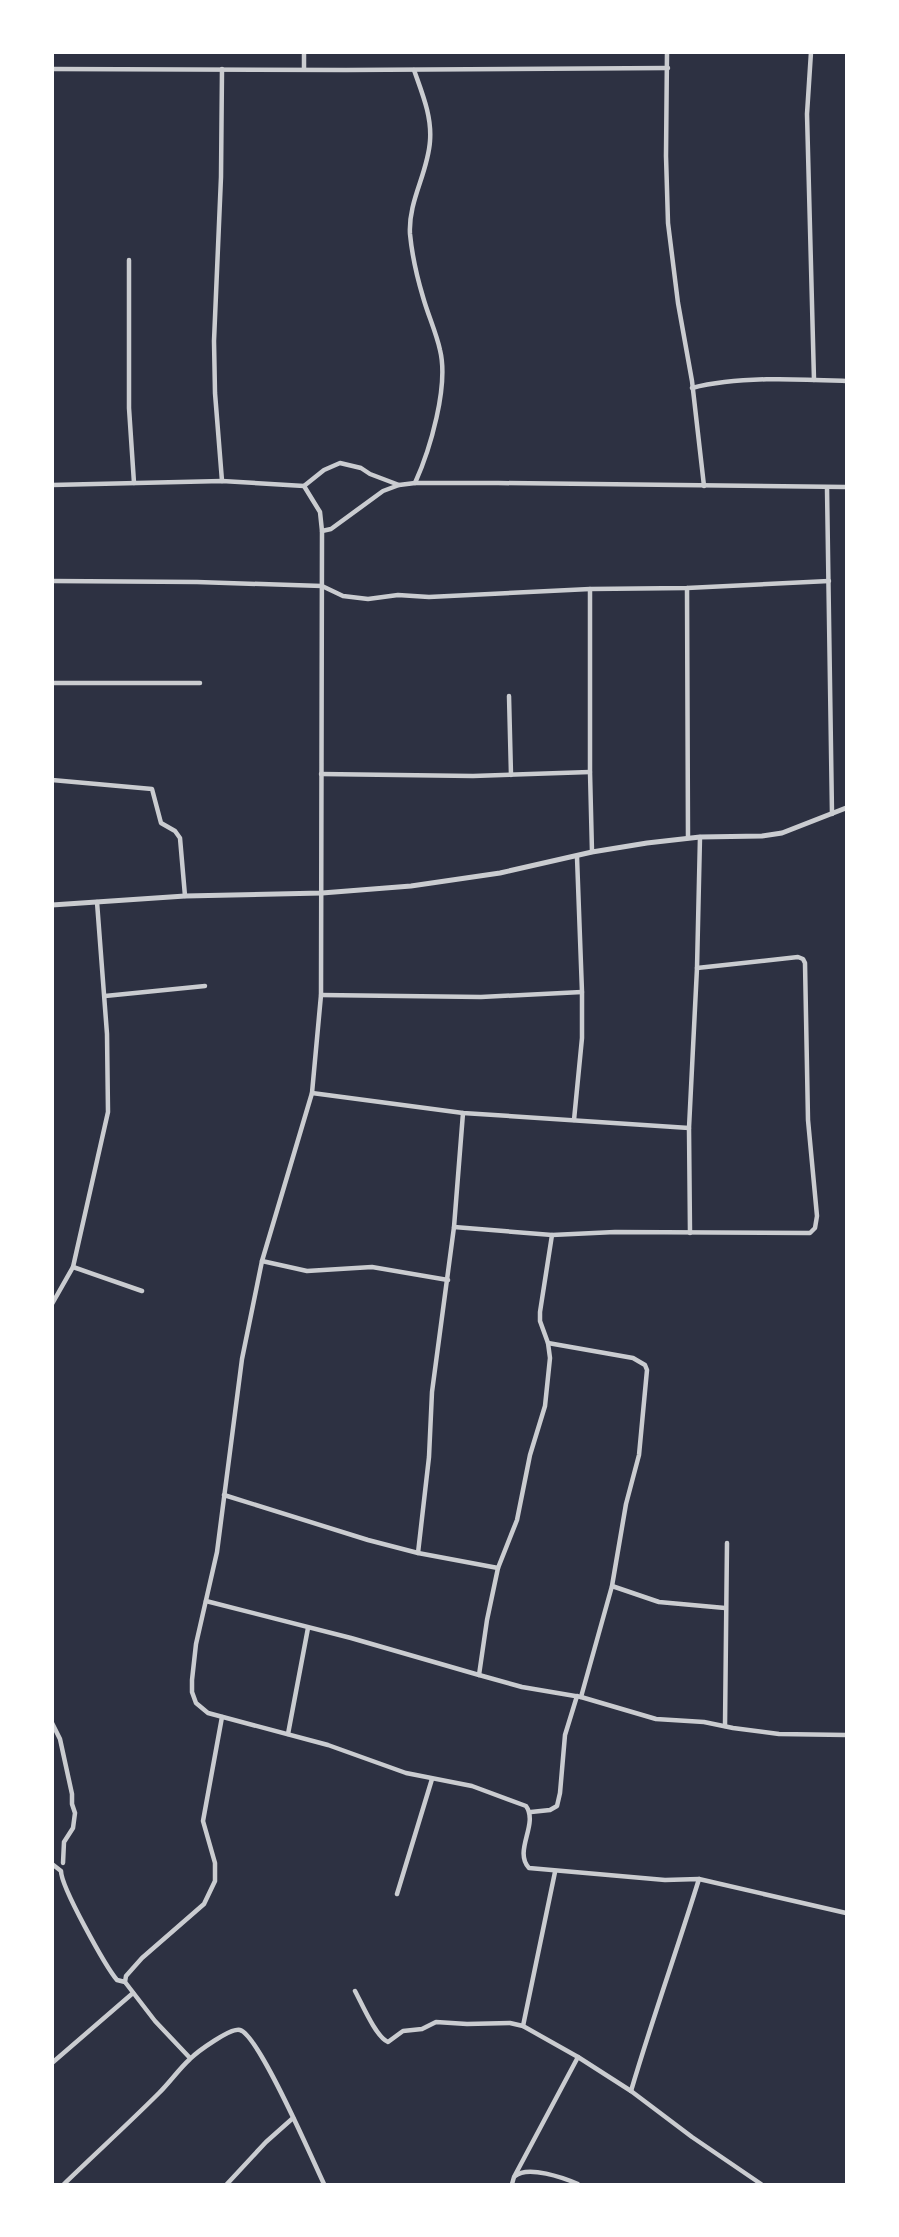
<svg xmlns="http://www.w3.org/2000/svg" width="899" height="2237" viewBox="0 0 899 2237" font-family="Cabin,sans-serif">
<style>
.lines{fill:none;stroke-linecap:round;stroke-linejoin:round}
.minor{stroke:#caccd0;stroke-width:4.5}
.tertiary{stroke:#caccd0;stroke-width:5}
</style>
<rect width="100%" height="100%" fill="#2d3142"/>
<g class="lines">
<!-- minor -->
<g class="minor">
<polyline points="304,52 304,69"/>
<polyline points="667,52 666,156 668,223 678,303 692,381 704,486"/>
<polyline points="811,52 807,114 814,380"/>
<polyline points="52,69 346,70 668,68"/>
<polyline points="222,69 221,177 214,341 215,393 222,481"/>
<path d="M414,70C422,93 432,116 430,141C428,173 408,201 410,234C412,255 417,277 423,297C428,315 436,332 440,350C449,386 430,450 415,483"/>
<polyline points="129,260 129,408 134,483"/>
<path d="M692,388C738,376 799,379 846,381"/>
<polygon points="340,463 361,468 370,474 399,485 383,491 331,529 322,531 320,512 304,486 324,470"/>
<polyline points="52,485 222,481 304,486"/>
<polyline points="399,485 415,483 498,483 846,487"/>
<polyline points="827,488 832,814"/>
<path d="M322,531L321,995L312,1093L262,1261L242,1359L217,1552L196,1644L192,1680V1692L196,1703L208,1713L328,1745L406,1773L472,1786L526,1806C539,1824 513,1851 529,1868L665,1880L699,1879L846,1913"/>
<polyline points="52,581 197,582 322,586 343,596 368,599 398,595 429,597 590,589 687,588 829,581"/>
<polyline points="687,588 688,838"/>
<polyline points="590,589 590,772 592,852"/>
<polyline points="52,683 200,683"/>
<polyline points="509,696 511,775"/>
<polyline points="321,774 473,776 590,772"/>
<polyline points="52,780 152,789 161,823 175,831 180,838 185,896"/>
<polyline points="321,995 481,997 582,992"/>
<polyline points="105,996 205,986"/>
<polyline points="312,1093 463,1113 689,1128"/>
<polyline points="574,1120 582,1038 582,992 577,857"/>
<polyline points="454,1227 552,1235 615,1232 810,1233 815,1228 817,1216 808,1120 805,963 803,959 798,957 697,968"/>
<polyline points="690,1233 689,1128 697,968 700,837"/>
<polyline points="262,1261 307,1271 372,1267 448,1280"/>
<polyline points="73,1267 142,1291"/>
<polyline points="52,1304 73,1267 108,1112 107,1034 97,902"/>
<polyline points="224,1495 368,1540 418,1553 498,1568"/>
<polyline points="418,1553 429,1457 432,1392 454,1227 463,1113"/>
<polyline points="612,1586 659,1602 725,1608"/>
<polyline points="206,1601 351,1638 479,1675 487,1620 498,1568 517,1520 530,1455 545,1406 550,1358 548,1343 540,1321 540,1312 552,1235"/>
<polyline points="479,1675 522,1687 581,1697 612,1586 626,1504 639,1455 647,1370 645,1365 633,1358 548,1343"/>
<polyline points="581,1697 656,1719 704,1722 733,1728 779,1734 846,1735"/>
<polyline points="52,1723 60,1739 72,1794 72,1804 75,1813 73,1828 64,1842 63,1863"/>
<polyline points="725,1726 727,1543"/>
<polyline points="288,1734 308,1628"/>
<polyline points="531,1812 550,1810 557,1806 560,1793 565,1735 577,1696"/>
<path d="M52,1864L61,1871C61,1887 106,1967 117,1980L125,1982"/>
<polyline points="397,1894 432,1779"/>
<path d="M355,1991C362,2004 376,2037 388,2042L403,2031L422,2029L436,2022L467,2024L510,2023L523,2026L578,2057L631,2091L692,2137L761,2184"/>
<polyline points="523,2026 555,1872"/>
<polyline points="190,2058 155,2021 125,1982 126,1976 142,1958 204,1904 215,1881 215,1863 203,1821 222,1717"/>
<polyline points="52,2063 133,1993"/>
<path d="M631,2091C652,2020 677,1950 699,1879"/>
<path d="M515,2176C528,2165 564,2178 578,2184"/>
<path d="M64,2184C96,2153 128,2124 159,2093C170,2082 179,2069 190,2059C197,2052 231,2027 240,2030C259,2035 313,2161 324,2184"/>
<polyline points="227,2184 266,2142 293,2118"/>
<polyline points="512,2184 514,2177 578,2057"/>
</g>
<!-- tertiary -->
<polyline class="tertiary" points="52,905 185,896 322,893 411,886 500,873 592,852 647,843 700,837 762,836 782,833 846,808"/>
</g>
<!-- border -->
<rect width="899" height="2237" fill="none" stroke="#ffffff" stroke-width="108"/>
</svg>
